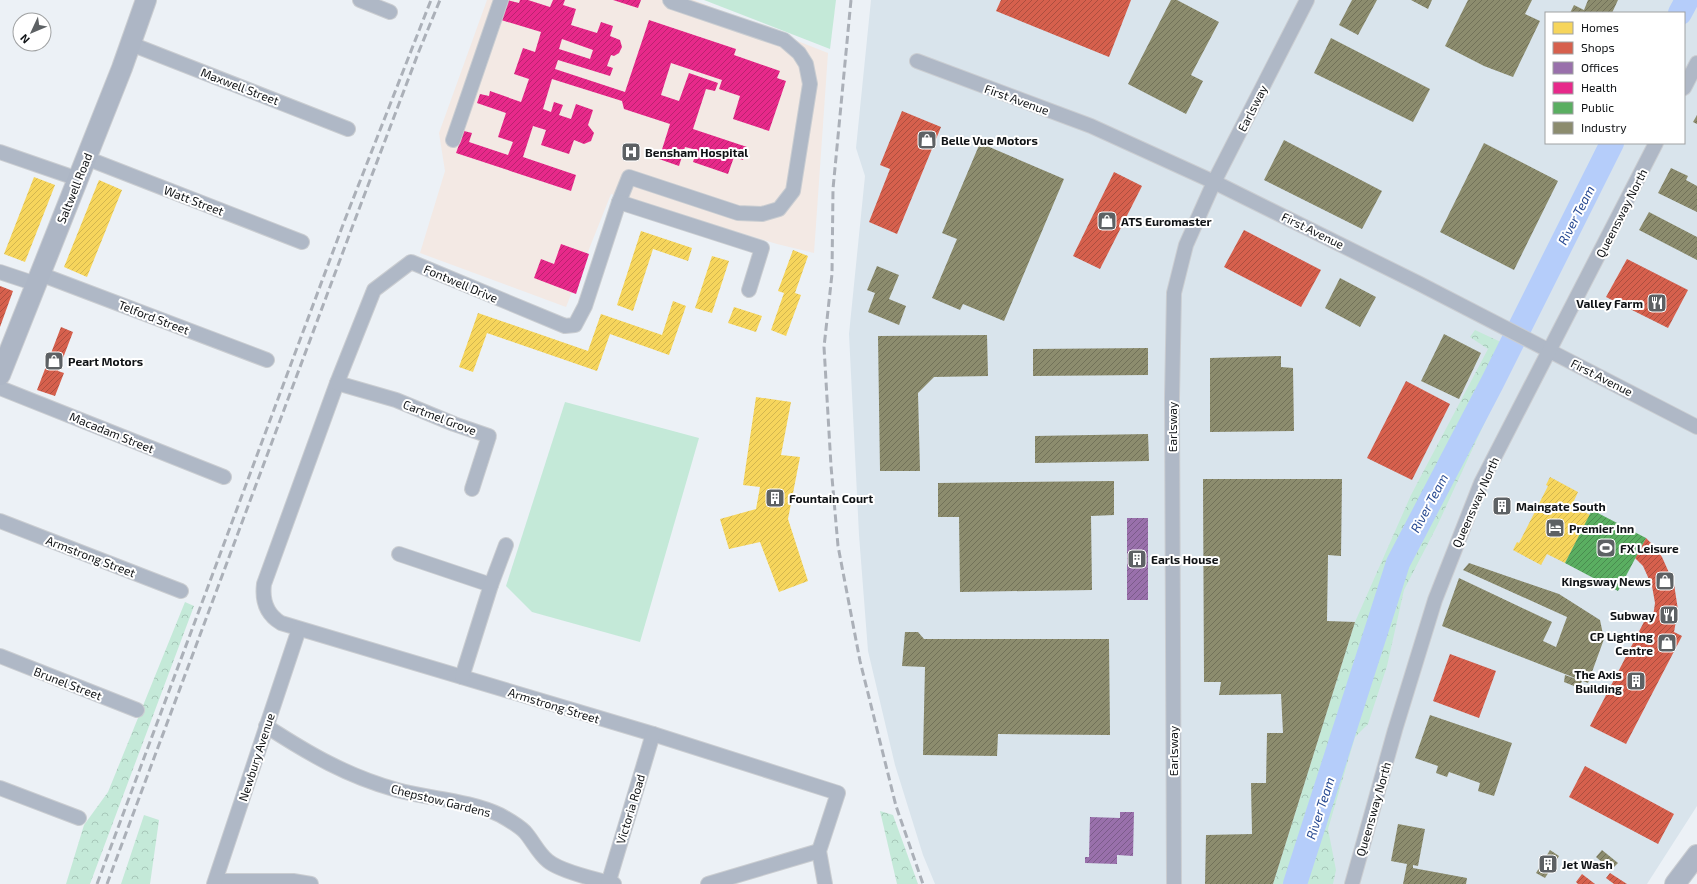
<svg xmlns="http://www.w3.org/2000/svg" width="1697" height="884" viewBox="0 0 1697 884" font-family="'Exo 2',sans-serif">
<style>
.built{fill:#d9e4ec;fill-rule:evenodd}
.medical{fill:#f3e9e4}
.grass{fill:#c4e9d8}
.forest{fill:url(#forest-crowns)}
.homes{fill:url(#homes-hatch)}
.shops{fill:url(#shops-hatch)}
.offices{fill:url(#offices-hatch)}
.health{fill:url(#health-hatch);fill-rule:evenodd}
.public{fill:url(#public-hatch)}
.industry{fill:url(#industry-hatch)}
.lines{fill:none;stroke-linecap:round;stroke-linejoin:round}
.river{stroke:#b5cdfa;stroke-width:24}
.street-casing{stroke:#cacdd1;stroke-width:16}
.secondary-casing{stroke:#cacdd1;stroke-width:22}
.street{stroke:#afb8c6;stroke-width:14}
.secondary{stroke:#adb6c5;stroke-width:20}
.rail{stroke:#abb0b8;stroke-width:3;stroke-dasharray:8 4;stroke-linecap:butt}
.labels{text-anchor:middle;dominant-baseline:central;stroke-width:4;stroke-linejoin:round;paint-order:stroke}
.street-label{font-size:12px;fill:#101316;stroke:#fff}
.poi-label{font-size:12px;font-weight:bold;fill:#101316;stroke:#fff;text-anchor:start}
.water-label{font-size:13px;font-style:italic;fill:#274991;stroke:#fff}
</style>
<defs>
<pattern id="forest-crowns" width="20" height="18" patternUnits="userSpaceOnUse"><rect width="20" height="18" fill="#c4e9d8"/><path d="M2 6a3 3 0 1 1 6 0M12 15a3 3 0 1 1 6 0" fill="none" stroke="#a7c7b9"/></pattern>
<pattern id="homes-hatch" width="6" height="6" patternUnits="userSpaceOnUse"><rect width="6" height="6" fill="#f6d55c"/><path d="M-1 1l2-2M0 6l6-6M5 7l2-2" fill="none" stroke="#d2b64f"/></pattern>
<pattern id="shops-hatch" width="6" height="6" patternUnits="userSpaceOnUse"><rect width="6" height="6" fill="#d6604d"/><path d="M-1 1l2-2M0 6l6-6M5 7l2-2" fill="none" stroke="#ac4e3f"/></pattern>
<pattern id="offices-hatch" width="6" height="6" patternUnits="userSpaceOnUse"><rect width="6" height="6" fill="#9970ab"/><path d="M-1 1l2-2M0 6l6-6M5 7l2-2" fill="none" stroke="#7b5b8a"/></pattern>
<pattern id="health-hatch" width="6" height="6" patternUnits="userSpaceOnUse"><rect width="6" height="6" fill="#e7298a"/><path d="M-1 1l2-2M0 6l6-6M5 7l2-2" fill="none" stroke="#ba2270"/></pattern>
<pattern id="public-hatch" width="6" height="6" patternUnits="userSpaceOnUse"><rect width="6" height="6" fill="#5aae61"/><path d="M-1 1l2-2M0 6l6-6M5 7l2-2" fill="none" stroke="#498c4f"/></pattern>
<pattern id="industry-hatch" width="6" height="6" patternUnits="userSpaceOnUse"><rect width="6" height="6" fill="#8c8c6e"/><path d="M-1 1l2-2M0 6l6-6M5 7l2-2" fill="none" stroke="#717159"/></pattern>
</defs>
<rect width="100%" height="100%" fill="#ecf1f6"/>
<!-- built -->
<path class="built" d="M871,0H1697V806L1647,884H935L923,855L895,765L868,651L859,535L849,334L865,176L856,148ZM1546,13H1684V143H1546Z"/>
<!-- medical -->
<polygon class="medical" points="487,0 694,0 828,53 814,253 777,244 611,194 566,307 420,253 445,171 439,133"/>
<!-- grass -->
<g class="grass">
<polygon points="704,0 836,0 830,49"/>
<polygon points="565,402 699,438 640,642 532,612 506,586"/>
</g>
<!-- forest -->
<g class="forest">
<polygon points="1475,330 1518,350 1438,524 1404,590 1387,666 1368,724 1355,737 1328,829 1336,870 1333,884 1273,884 1355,622 1411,495 1488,349 1470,337"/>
<polygon points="185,602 194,606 90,884 66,884 84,825 108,792"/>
<polygon points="880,811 893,815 918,884 897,884"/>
<polygon points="144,815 159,820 150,884 121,884"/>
</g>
<!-- homes -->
<g class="homes">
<polygon points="34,177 55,185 25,262 4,254"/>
<polygon points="99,180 122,190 87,277 64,267"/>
<polygon points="641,231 692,248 688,261 653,249 633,311 617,305"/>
<polygon points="793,250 808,256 795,293 801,295 786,336 771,330 784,293 778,291"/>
<polygon points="712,256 729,261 712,313 695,308"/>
<polygon points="673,301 686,306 669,355 610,334 597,371 487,333 473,372 459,367 478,313 588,351 601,314 662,335"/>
<polygon points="734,307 762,316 756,332 728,323"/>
<polygon points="756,397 791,402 781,455 800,457 788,519 808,581 779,592 760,542 729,549 720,519 756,509 760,487 743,485"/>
<polygon points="1550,477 1578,492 1572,505 1590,515 1565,563 1547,554 1541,565 1513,550 1517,542 1519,543 1548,486 1546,485"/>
</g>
<!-- shops -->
<g class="shops">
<polygon points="1001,0 1131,0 1109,57 996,11"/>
<polygon points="902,111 941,127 897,234 869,222 890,169 880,165"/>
<polygon points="1114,172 1142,186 1100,269 1073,256"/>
<polygon points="1244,230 1321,270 1301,307 1224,267"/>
<polygon points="1627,259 1688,290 1668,328 1606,297"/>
<polygon points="0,286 13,291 0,327"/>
<polygon points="61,327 73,332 58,371 64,373 55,396 37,390"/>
<polygon points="1406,381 1450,404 1412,480 1367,458"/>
<polygon points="1646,538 1655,547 1662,557 1674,584 1678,610 1674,632 1682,636 1626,744 1590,726 1646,618 1652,621 1653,617 1655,603 1652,586 1643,566 1635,558"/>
<polygon points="1450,654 1496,671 1479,718 1433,701"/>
<polygon points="1585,766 1674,814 1658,844 1569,797"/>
<polygon points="1610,873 1627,884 1614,884 1606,878"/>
<polygon points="1582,874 1595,884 1578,884 1576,882"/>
</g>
<!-- offices -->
<g class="offices">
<rect x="1127" y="518" width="21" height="82"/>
<polygon points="1120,812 1134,812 1133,856 1117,855 1117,864 1085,863 1085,857 1089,857 1090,817 1120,818"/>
</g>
<!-- health -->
<g class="health">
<path d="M507,0L519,3L520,0H528L550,7L553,0H565L563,5L576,9L571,25L597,33L601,22L613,26L610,36L620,40L622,47L619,53L614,56L611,55L607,66L613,68L610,76L558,60L555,69L625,92L649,20L736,49L734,55L780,71L777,78L786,81L769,131L733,119L740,96L719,89L722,80L671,63L661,95L679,101L689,73L718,83L715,91L706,89L693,129L747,147L743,160L734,157L728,174L693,162L697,150L685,147L679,166L659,159L670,124L624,109L622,101L552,79L543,109L551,112L554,102L563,105L559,115L571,119L576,104L593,110L588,125L594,133L591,141L584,144L574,140L569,154L541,145L546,130L533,126L523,157L576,175L571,191L456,153L464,131L472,133L469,142L508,155L513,142L498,137L506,113L477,103L480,94L489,96L490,91L521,102L529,79L514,74L523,48L535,52L541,32L501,20ZM562,39L593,50L590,59L559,49Z"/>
<polygon points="613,0 641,0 638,8"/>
<polygon points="561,244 589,254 576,294 534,278 541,259 554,264"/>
</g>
<!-- public -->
<polygon class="public" points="1592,510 1646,538 1618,591 1565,563"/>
<!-- industry -->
<g class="industry">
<polygon points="1171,0 1177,0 1219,22 1191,75 1203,81 1186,114 1128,84"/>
<polygon points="1352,0 1377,0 1358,35 1339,25"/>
<polygon points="1411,0 1432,0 1428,9"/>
<polygon points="1468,0 1532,0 1525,14 1540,21 1513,77 1484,66 1445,46"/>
<polygon points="1588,0 1618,0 1612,13 1570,13 1574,5 1584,10"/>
<polygon points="1331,38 1430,89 1413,122 1314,73"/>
<polygon points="1697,115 1697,124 1693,122"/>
<polygon points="1284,140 1382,191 1362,229 1264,180"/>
<polygon points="980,143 1064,179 1004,321 963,304 960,310 932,298 957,239 942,233"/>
<polygon points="1484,143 1558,181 1514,270 1440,232"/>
<polygon points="1671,168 1688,176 1686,180 1697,186 1697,212 1658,193"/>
<polygon points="1649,212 1697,237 1697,260 1639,230"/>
<polygon points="877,266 899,275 889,299 906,306 899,325 868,312 875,293 867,290"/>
<polygon points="1340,278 1376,297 1360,327 1325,308"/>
<polygon points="1444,334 1481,353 1459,399 1421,381"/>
<polygon points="987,335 988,376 934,377 918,393 920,471 880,471 878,336"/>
<polygon points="1148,348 1148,375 1033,376 1033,349"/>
<polygon points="1281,356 1281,367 1293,368 1294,431 1210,432 1210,358"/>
<polygon points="1148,434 1149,461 1035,463 1035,436"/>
<polygon points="1203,479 1342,479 1341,556 1328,555 1327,621 1355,622 1273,884 1205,884 1206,835 1252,834 1251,783 1266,783 1267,733 1283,733 1281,694 1219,695 1221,682 1204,682"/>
<polygon points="1114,481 1114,515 1091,516 1092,590 960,592 959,517 938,517 938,483"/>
<polygon points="1503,497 1510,500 1502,515 1495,512"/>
<polygon points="1469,563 1559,594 1600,620 1604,639 1588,683 1442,626 1459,578 1552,622 1543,641 1556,647 1567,617 1463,570"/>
<polygon points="905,632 918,632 924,639 1109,639 1110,735 998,734 997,756 923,755 925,667 902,666"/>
<polygon points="1565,675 1582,681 1579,688 1564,682"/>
<polygon points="1430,715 1512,743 1494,796 1478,791 1480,783 1449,772 1447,777 1436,773 1438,766 1415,758"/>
<polygon points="1398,824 1425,829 1418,866 1413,865 1413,868 1467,878 1466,884 1403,884 1407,864 1391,861"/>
<polygon points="1550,850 1559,856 1545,878 1536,873"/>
<polygon points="1602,850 1618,863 1611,870 1596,857"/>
</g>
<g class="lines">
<!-- river -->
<g class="river">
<polyline points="1680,13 1687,0"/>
<polyline points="1295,884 1398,563 1492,383 1612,143"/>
</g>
<!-- street casing -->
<g class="street-casing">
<g id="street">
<polyline points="360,0 390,12"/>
<polyline points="131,44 348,129"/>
<polyline points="917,61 1091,126 1214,182 1418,283 1697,427"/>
<polyline points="1684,88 1697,63"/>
<polyline points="453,140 501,0"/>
<polyline points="0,152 78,179"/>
<polyline points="86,158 302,242"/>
<polyline points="619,202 629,177 738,213 762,214 779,209 793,191 810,84 806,64 799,53 784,40 672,2 670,0"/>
<polyline points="0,272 36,284"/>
<polyline points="40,274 267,360"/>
<path d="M749,290L762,248L619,202L585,306L575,325L565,326L411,262L374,290L337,383L264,584C262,600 266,614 281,623L653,734L838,793L819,851L825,884"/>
<polyline points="337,383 396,400 454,424 489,436 472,489"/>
<polyline points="0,388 224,477"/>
<polyline points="0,521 181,591"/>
<polyline points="399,554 491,585"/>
<polyline points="0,656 137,710"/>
<polyline points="462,677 491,585 506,545"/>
<path d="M266,726C309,754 347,776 397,790C430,799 468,800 500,815C509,820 518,825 525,832C533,841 538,853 548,861C560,871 597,880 614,884"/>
<polyline points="0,788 79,818"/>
<polyline points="216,881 293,881 311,884"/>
<polyline points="214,884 299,629"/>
<polyline points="608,884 653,734"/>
<polyline points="708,884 819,851"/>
<polyline points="1174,884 1172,398 1174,293 1186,245 1214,182 1307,0"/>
<polyline points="1352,884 1395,730 1435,600 1481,483 1656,143"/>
</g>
</g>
<!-- secondary casing -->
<g class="secondary-casing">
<g id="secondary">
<polyline points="0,375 122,68 146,0"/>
<polyline points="1675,884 1697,855"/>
</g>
</g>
<!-- street -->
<use href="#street" class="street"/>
<!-- secondary -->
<use href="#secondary" class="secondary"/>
<!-- rail -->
<g class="rail">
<polyline points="851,0 833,189 832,274 824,347 831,466 838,546 860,661 896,806 923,884"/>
<polyline points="97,884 344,222 431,0"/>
<polyline points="107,884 353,225 419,51 440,0"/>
</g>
</g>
<!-- icons -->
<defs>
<g id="shop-square" transform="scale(1)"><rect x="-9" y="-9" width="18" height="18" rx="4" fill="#5d6164" stroke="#fff"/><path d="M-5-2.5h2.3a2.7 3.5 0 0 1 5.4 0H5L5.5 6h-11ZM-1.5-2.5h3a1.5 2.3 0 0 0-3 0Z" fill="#fff"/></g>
<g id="hospital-square" transform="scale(1)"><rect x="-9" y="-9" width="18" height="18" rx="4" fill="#5d6164" stroke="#fff"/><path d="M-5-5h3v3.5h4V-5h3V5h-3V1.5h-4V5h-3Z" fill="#fff"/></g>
<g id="restaurant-square" transform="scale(1)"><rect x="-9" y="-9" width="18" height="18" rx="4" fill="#5d6164" stroke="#fff"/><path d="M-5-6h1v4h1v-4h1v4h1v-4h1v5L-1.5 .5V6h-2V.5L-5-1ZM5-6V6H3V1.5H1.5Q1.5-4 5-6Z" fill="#fff"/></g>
<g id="building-square" transform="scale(1)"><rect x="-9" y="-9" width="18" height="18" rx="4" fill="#5d6164" stroke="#fff"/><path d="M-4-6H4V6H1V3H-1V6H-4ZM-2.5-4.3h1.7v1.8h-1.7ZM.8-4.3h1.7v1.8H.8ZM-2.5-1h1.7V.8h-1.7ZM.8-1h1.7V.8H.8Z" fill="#fff"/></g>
<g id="hotel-square" transform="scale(1)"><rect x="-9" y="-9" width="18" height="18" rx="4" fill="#5d6164" stroke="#fff"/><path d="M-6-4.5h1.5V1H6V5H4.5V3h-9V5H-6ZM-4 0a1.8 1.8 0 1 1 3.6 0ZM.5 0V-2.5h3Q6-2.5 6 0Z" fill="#fff"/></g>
<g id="stadium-square" transform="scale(1)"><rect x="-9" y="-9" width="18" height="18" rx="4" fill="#5d6164" stroke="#fff"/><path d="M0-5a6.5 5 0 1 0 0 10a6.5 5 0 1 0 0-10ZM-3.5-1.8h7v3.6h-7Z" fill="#fff"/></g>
</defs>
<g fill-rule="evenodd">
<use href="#shop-square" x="927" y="140"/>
<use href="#hospital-square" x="631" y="152"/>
<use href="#shop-square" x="1107" y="221"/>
<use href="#restaurant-square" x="1657" y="303"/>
<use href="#shop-square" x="54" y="361"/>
<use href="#building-square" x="775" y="498"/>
<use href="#building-square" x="1502" y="506"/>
<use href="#hotel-square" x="1555" y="528"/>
<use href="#stadium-square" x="1606" y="548"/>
<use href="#building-square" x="1137" y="559"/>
<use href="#shop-square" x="1665" y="581"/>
<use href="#restaurant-square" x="1669" y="615"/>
<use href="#shop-square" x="1667" y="643"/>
<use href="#building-square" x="1636" y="681"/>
<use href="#building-square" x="1548" y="864"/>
</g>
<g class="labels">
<!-- street labels -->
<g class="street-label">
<text transform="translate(240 86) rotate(21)">Maxwell Street</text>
<text transform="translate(1017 99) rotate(20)">First Avenue</text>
<text transform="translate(1252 108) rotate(-63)">Earlsway</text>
<text transform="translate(74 188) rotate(-68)">Saltwell Road</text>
<text transform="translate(194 200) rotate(21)">Watt Street</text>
<text transform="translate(1621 213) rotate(-63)">Queensway North</text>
<text transform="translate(1313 230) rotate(26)">First Avenue</text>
<text transform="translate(461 283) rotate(23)">Fontwell Drive</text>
<text transform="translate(154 317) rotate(21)">Telford Street</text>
<text transform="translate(1602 377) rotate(27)">First Avenue</text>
<text transform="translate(440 417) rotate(21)">Cartmel Grove</text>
<text transform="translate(1172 427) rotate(-90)">Earlsway</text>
<text transform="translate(112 432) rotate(22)">Macadam Street</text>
<text transform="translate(1475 502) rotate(-66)">Queensway North</text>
<text transform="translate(91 556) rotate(21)">Armstrong Street</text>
<text transform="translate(68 683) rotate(21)">Brunel Street</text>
<text transform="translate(554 705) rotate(17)">Armstrong Street</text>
<text transform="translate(1173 751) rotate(-90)">Earlsway</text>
<text transform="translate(256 757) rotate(-72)">Newbury Avenue</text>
<text transform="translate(441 800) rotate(14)">Chepstow Gardens</text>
<text transform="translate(630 809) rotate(-73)">Victoria Road</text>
<text transform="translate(1373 809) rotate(-74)">Queensway North</text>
</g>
<!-- poi labels -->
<g class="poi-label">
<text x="941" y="140">Belle Vue Motors</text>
<text x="645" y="152">Bensham Hospital</text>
<text x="1121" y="221">ATS Euromaster</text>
<text x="1643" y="303" text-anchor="end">Valley Farm</text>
<text x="68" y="361">Peart Motors</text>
<text x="789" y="498">Fountain Court</text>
<text x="1516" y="506">Maingate South</text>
<text x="1569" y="528">Premier Inn</text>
<text x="1620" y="548">FX Leisure</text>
<text x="1151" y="559">Earls House</text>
<text x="1651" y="581" text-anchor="end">Kingsway News</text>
<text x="1655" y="615" text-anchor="end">Subway</text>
<text x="1653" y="636" text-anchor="end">CP Lighting<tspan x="1653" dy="14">Centre</tspan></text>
<text x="1622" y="674" text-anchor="end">The Axis<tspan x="1622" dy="14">Building</tspan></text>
<text x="1562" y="864">Jet Wash</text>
</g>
<!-- water labels -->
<g class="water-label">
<text transform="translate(1576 215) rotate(-63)">River Team</text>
<text transform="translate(1429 503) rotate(-62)">River Team</text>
<text transform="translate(1320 808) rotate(-72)">River Team</text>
</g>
</g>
<!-- legend -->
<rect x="1545" y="12" width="140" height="132" fill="#ffffff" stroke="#9fa1a2"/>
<rect x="1553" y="22" width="20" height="12" fill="#f6d55c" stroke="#9fa1a2"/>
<text x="1581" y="32" font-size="12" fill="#101316">Homes</text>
<rect x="1553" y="42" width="20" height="12" fill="#d6604d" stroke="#9fa1a2"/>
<text x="1581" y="52" font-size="12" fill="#101316">Shops</text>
<rect x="1553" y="62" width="20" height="12" fill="#9970ab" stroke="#9fa1a2"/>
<text x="1581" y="72" font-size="12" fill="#101316">Offices</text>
<rect x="1553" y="82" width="20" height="12" fill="#e7298a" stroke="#9fa1a2"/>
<text x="1581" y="92" font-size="12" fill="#101316">Health</text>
<rect x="1553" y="102" width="20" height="12" fill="#5aae61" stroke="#9fa1a2"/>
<text x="1581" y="112" font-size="12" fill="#101316">Public</text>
<rect x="1553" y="122" width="20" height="12" fill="#8c8c6e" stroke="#9fa1a2"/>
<text x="1581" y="132" font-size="12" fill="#101316">Industry</text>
<!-- north arrow -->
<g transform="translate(32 32) rotate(226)"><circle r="19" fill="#ffffff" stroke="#9fa1a2"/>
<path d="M0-3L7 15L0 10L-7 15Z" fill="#5d6164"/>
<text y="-6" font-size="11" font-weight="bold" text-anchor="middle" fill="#101316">N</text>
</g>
</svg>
